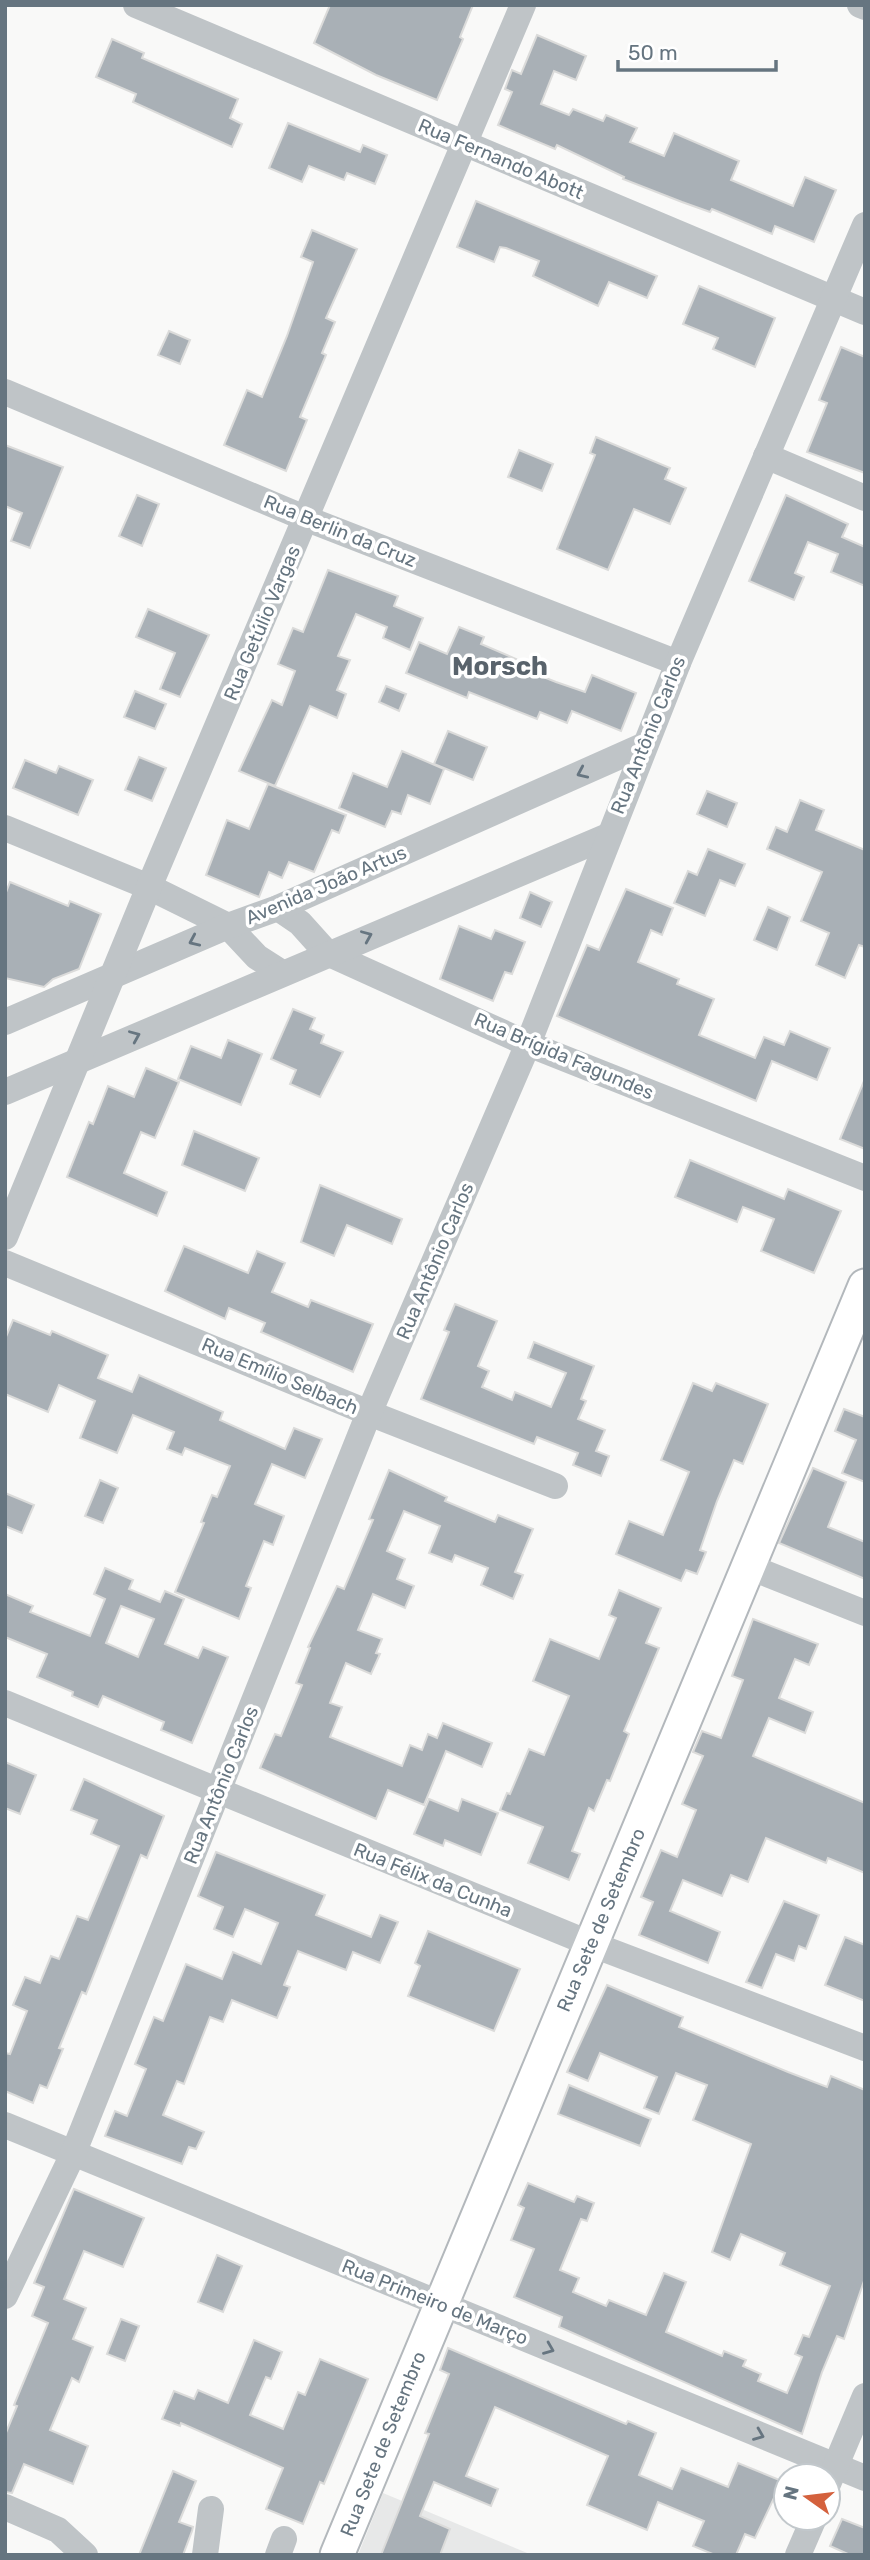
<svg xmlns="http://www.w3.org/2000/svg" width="870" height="2560" viewBox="0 0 870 2560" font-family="Rubik,sans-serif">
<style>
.built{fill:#e7e8e8}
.building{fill:#a9b0b6;stroke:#dbdbda;stroke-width:2;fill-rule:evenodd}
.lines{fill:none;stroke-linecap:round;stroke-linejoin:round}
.major-casing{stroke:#b3b8bc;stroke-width:37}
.minor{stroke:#bfc4c7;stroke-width:26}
.major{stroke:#fff;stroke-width:33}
.oneway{stroke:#667580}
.labels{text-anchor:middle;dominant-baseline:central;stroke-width:7;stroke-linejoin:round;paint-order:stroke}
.street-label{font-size:19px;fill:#667580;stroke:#fff}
.district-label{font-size:26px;font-weight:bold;fill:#59636c;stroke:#fff}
</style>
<rect width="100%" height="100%" fill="#f9f9f8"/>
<!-- built -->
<polygon class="built" points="383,2493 532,2555 358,2555"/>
<!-- building -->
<g class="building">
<polygon points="330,5 473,5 460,37 463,39 437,100 376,75 314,43"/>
<polygon points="537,35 586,56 576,80 554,71 541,104 569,115 573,109 603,121 606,115 637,128 630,142 664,156 674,133 739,161 731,180 793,206 805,177 836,190 814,242 775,226 772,234 712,209 710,212 682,202 623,179 624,177 557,145 555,149 498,125 512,92 505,89 512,70 521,74"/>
<polygon points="112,39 144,53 142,58 238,99 230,118 242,124 232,147 133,102 136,94 96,77"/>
<polygon points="288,123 360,152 363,145 387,155 375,184 347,173 344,180 309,166 302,182 269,168"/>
<polygon points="476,201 657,276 647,298 609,282 598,306 533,276 539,261 506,248 500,247 494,262 457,247"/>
<polygon points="312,230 357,249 326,318 335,322 322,353 326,355 300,417 307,420 286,471 224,445 247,390 262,397 287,336 313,262 301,257"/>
<polygon points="699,286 775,318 755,367 713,349 718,338 683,324"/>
<polygon points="169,331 190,340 180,364 158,355"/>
<polygon points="841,347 865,357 865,473 807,452 827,403 819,400"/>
<polygon points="596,437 670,468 665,479 686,488 670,524 634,509 608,570 557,549 595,455 590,453"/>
<polygon points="5,445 63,467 30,548 11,541 22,513 5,506"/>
<polygon points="519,450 553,464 542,491 508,477"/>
<polygon points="137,495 159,504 142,546 119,536"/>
<polygon points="786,495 848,524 842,537 865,547 865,586 831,572 838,554 808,542 795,573 804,577 794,600 749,581"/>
<polygon points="328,570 398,596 394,606 423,618 410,650 383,638 387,627 356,614 338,656 350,660 337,690 346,694 337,718 310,706 275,786 239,771 272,700 282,705 295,671 278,664 293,628 303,632"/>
<polygon points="148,609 209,635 180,697 160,689 175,653 136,637"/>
<polygon points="459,627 484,637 481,644 516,659 513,665 556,682 585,692 592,675 636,693 621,731 572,711 567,723 540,712 537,719 469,692 467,698 406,673 419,642 447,654"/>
<polygon points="386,686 406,694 399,711 379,702"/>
<polygon points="135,691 166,704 155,729 124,717"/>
<polygon points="448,731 487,747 473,780 434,764"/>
<polygon points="402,751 444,769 430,804 408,795 401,814 392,811 385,827 339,808 353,773 387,787"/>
<polygon points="139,757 166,768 152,801 125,790"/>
<polygon points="25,760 56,773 59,766 93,780 78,815 13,788"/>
<polygon points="268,784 346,815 339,833 332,830 314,872 289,862 282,878 269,872 259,897 206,875 227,820 249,829"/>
<polygon points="707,791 737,803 727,827 697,814"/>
<polygon points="800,800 824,810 816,830 865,850 865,947 859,945 845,978 816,965 829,933 801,921 822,872 767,849 776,827 787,832"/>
<polygon points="708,849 745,864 735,886 720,880 705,916 674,903 688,871 697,875"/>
<polygon points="10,882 68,906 70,901 101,914 79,969 53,979 44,987 5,978 5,895"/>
<polygon points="626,889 673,908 662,935 651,930 638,962 679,979 677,984 714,999 699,1035 755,1058 764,1037 784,1045 790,1031 830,1048 817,1080 772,1061 756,1101 557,1016 587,945 599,950"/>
<polygon points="530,892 552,902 541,927 520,918"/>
<polygon points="768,907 790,917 777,950 754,940"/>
<polygon points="459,926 491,939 495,930 525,942 512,974 505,972 493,1001 440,979"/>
<polygon points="293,1009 315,1018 310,1029 324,1035 321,1043 343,1052 320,1097 290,1084 296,1070 271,1059"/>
<polygon points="228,1040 262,1054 241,1105 178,1079 191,1046 221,1058"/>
<polygon points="146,1068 179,1082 155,1138 141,1132 124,1173 167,1192 157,1216 67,1177 89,1122 93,1124 108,1086 134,1097"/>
<polygon points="864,1081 865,1081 865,1149 840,1139"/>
<polygon points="194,1131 259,1158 245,1191 182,1165"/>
<polygon points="690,1160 784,1199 788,1189 841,1211 814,1273 761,1251 774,1219 743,1207 737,1222 675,1197"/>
<polygon points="320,1185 402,1219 392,1244 347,1225 334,1256 301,1242"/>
<polygon points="184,1246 248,1273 257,1251 285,1263 272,1292 308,1307 311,1300 373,1324 353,1372 261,1332 265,1323 229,1308 225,1319 165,1291"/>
<polygon points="455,1304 497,1321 478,1366 489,1371 482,1387 512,1400 515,1392 551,1407 566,1373 528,1358 534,1342 594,1366 581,1399 586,1401 578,1419 605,1430 596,1451 609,1456 601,1476 573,1465 578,1453 537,1437 534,1444 421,1399 449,1332 444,1330"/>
<polygon points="13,1320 50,1335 52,1331 108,1355 98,1378 132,1392 139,1375 223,1412 220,1420 285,1449 294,1428 322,1439 305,1478 272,1464 255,1504 284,1516 273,1545 264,1541 246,1586 251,1588 239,1619 175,1592 204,1523 201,1522 212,1495 217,1497 230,1466 185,1448 182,1455 167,1449 174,1432 133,1415 117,1453 80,1438 95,1401 59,1385 48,1412 5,1394 5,1339"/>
<polygon points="693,1383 712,1391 716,1383 768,1404 743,1464 734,1460 717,1501 700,1550 706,1552 697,1574 686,1570 681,1581 616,1554 629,1521 663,1535 689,1472 661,1460"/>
<polygon points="844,1409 865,1417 865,1482 842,1473 856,1440 835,1431"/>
<polygon points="813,1468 846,1482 828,1527 865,1542 865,1579 779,1543"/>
<polygon points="389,1470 447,1497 445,1501 495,1522 498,1515 533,1529 515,1572 523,1575 513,1599 481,1585 488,1568 455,1555 452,1562 429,1553 440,1526 404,1511 387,1551 405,1559 397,1579 414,1586 405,1608 373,1594 358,1630 382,1639 376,1653 380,1654 371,1674 346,1663 330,1703 342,1707 330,1737 402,1766 410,1745 422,1750 428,1734 437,1738 443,1723 492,1743 482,1767 446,1751 424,1805 388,1790 376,1819 260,1768 275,1734 281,1736 302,1685 296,1683 310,1648 308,1647 337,1586 344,1589 373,1520 369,1519"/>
<polygon points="100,1480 118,1488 103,1523 85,1516"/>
<polygon points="5,1493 34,1505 22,1533 5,1526"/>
<path d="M105,1568L133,1580L129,1589L160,1602L165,1591L184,1599L165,1644L198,1658L203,1647L228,1657L192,1743L161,1730L164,1722L103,1696L98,1707L72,1696L73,1692L37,1677L47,1654L5,1637V1594L33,1606L30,1612L90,1636L105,1599L94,1594ZM121,1606L154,1619L138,1657L106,1643Z"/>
<polygon points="619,1590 661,1608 646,1643 659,1648 624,1731 629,1734 610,1781 607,1780 594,1811 589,1808 572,1851 580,1854 569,1880 528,1863 543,1827 500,1810 507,1793 510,1794 529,1749 544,1755 569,1696 533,1681 550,1639 599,1659 616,1618 609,1615"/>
<polygon points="753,1619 818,1644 809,1665 795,1659 779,1698 813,1712 805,1733 769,1718 753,1756 865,1803 865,1873 828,1858 826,1863 766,1838 748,1882 731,1875 722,1896 683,1880 670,1911 720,1932 708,1963 639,1935 653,1902 641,1897 661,1850 677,1857 696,1810 682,1804 703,1756 693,1752 702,1731 721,1738 743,1680 732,1676"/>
<polygon points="5,1762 36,1775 20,1814 5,1808"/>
<polygon points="84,1779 164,1816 147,1858 141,1855 86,1994 82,1992 59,2048 63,2049 47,2088 40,2085 33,2103 5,2091 5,2053 10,2054 27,2011 13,2005 25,1977 40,1983 51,1956 59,1959 77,1916 88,1920 119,1846 91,1834 97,1820 71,1810"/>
<polygon points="429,1799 458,1811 462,1799 498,1813 481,1855 445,1840 443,1846 414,1834"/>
<polygon points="216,1852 325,1895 316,1915 371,1937 380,1915 398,1922 380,1963 353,1952 346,1970 298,1951 284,1985 290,1987 277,2018 232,2000 223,2022 210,2017 184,2084 177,2081 163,2115 204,2132 196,2149 189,2147 182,2164 105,2136 115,2111 127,2116 146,2069 135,2064 154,2017 163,2021 186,1964 222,1979 233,1952 261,1964 278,1923 245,1909 233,1937 214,1929 223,1907 198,1896"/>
<polygon points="784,1901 819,1915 806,1949 799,1946 794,1961 776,1954 762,1988 746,1982"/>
<polygon points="428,1931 520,1969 494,2031 408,1996 420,1966 415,1963"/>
<polygon points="845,1937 865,1945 865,2001 825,1985"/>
<polygon points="607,1985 683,2017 679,2027 788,2072 827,2087 831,2076 865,2090 865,2278 844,2339 837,2336 822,2372 802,2434 559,2327 562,2317 514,2297 534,2249 511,2240 524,2208 518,2205 528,2183 574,2202 577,2196 594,2203 587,2221 581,2219 560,2270 579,2278 573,2292 606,2306 609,2300 646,2315 664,2273 686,2282 666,2332 722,2356 724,2351 746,2360 743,2366 761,2374 758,2381 787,2393 802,2357 795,2354 803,2335 809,2337 830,2286 780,2265 785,2253 741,2234 730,2260 712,2252 751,2144 693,2120 707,2085 676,2073 659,2114 644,2108 657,2077 600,2053 588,2081 567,2072"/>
<polygon points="569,2085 651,2119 640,2146 558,2114"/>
<polygon points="74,2189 144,2218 123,2267 84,2251 64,2299 86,2308 73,2339 93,2347 79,2382 72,2378 50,2430 88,2446 73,2484 24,2464 12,2493 5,2492 5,2435 17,2406 14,2405 48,2323 32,2316 44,2287 34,2283"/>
<polygon points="217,2255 242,2266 223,2312 198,2302"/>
<polygon points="121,2319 139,2326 125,2361 107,2354"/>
<polygon points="254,2340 282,2352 271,2379 266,2377 250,2415 283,2429 298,2392 305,2395 320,2359 368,2379 324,2484 320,2482 303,2524 266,2509 283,2468 181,2423 180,2426 162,2419 174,2391 194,2399 198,2390 228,2403"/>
<polygon points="448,2348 626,2424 628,2421 656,2433 639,2475 672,2489 681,2468 728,2487 738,2463 782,2481 755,2538 745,2534 736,2555 715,2555 693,2546 704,2521 658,2502 647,2530 587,2505 608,2456 495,2407 466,2476 498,2489 491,2506 434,2482 420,2516 450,2529 440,2555 381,2555 429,2434 425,2433 449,2374 440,2370"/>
<polygon points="173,2471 196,2481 179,2522 193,2527 192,2531 183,2555 139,2555"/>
<polygon points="842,2519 865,2528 865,2555 850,2555 830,2546"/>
</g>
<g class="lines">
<!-- major casing -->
<g class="major-casing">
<polyline id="major" points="337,2555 865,1286"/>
</g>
<!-- minor -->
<g class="minor">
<polyline points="136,5 865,312"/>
<polyline points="860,5 865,7"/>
<polyline points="5,392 307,519 678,663"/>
<polyline points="766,456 865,498"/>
<polyline points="5,828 149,887 228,926 257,957 282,973"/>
<polyline points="278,908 300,923 327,953 528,1044 865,1178"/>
<polyline points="5,1022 228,926 278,908 645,745"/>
<polyline points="5,1092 608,836"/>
<polyline points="5,1237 149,887 523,5"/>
<polyline points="5,1263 369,1413 555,1486"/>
<polyline points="747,1566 865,1613"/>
<polyline points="5,1703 591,1944 865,2048"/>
<polyline points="5,2125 865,2478"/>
<polyline points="5,2296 73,2154 369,1413 528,1044 678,663 865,225"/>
<polyline points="828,2484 865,2396"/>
<polyline points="5,2507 58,2530 85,2555"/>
<polyline points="205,2555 211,2509"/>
<polyline points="278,2555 284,2539"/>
<polyline points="798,2555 814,2518"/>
</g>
<!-- major -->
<use href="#major" class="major"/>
</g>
<!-- one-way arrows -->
<defs><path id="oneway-chevron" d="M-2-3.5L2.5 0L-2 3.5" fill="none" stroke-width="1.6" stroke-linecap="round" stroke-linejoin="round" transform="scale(1.75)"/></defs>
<g class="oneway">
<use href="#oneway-chevron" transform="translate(582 773) rotate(156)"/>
<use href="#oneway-chevron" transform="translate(367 936) rotate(-23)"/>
<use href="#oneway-chevron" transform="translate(194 941) rotate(156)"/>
<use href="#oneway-chevron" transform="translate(135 1036) rotate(-23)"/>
<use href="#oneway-chevron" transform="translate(549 2349) rotate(22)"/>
<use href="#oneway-chevron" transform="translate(759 2435) rotate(22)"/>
</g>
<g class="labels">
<!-- street labels -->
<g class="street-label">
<text transform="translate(501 159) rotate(23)">Rua Fernando Abott</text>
<text transform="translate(340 531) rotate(22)">Rua Berlin da Cruz</text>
<text transform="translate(262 623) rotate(-67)">Rua Getúlio Vargas</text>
<text transform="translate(648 735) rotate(-68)">Rua Antônio Carlos</text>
<text transform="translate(326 885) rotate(-23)">Avenida João Artus</text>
<text transform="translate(564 1056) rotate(23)">Rua Brígida Fagundes</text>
<text transform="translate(435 1261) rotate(-67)">Rua Antônio Carlos</text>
<text transform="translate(280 1376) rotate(23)">Rua Emílio Selbach</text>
<text transform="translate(221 1785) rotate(-68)">Rua Antônio Carlos</text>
<text transform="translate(433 1880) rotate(22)">Rua Félix da Cunha</text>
<text transform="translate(601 1920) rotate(-67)">Rua Sete de Setembro</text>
<text transform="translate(435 2302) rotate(22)">Rua Primeiro de Março</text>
<text transform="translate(383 2444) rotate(-68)">Rua Sete de Setembro</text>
</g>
<!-- district labels -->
<g class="district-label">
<text x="500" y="666">Morsch</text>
</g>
</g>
<!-- border -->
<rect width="870" height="2560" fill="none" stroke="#667580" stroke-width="14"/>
<!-- north arrow -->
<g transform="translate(807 2497) rotate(284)"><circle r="33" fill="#ffffff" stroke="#c2c8cc" stroke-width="2"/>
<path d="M0-5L12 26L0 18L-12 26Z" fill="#d4613d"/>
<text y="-10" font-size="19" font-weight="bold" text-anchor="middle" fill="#667580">N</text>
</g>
<!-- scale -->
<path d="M618 60v10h158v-10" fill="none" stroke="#667580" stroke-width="3.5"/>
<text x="628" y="60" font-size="21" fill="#667580" stroke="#ffffff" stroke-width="5" paint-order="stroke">50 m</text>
</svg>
